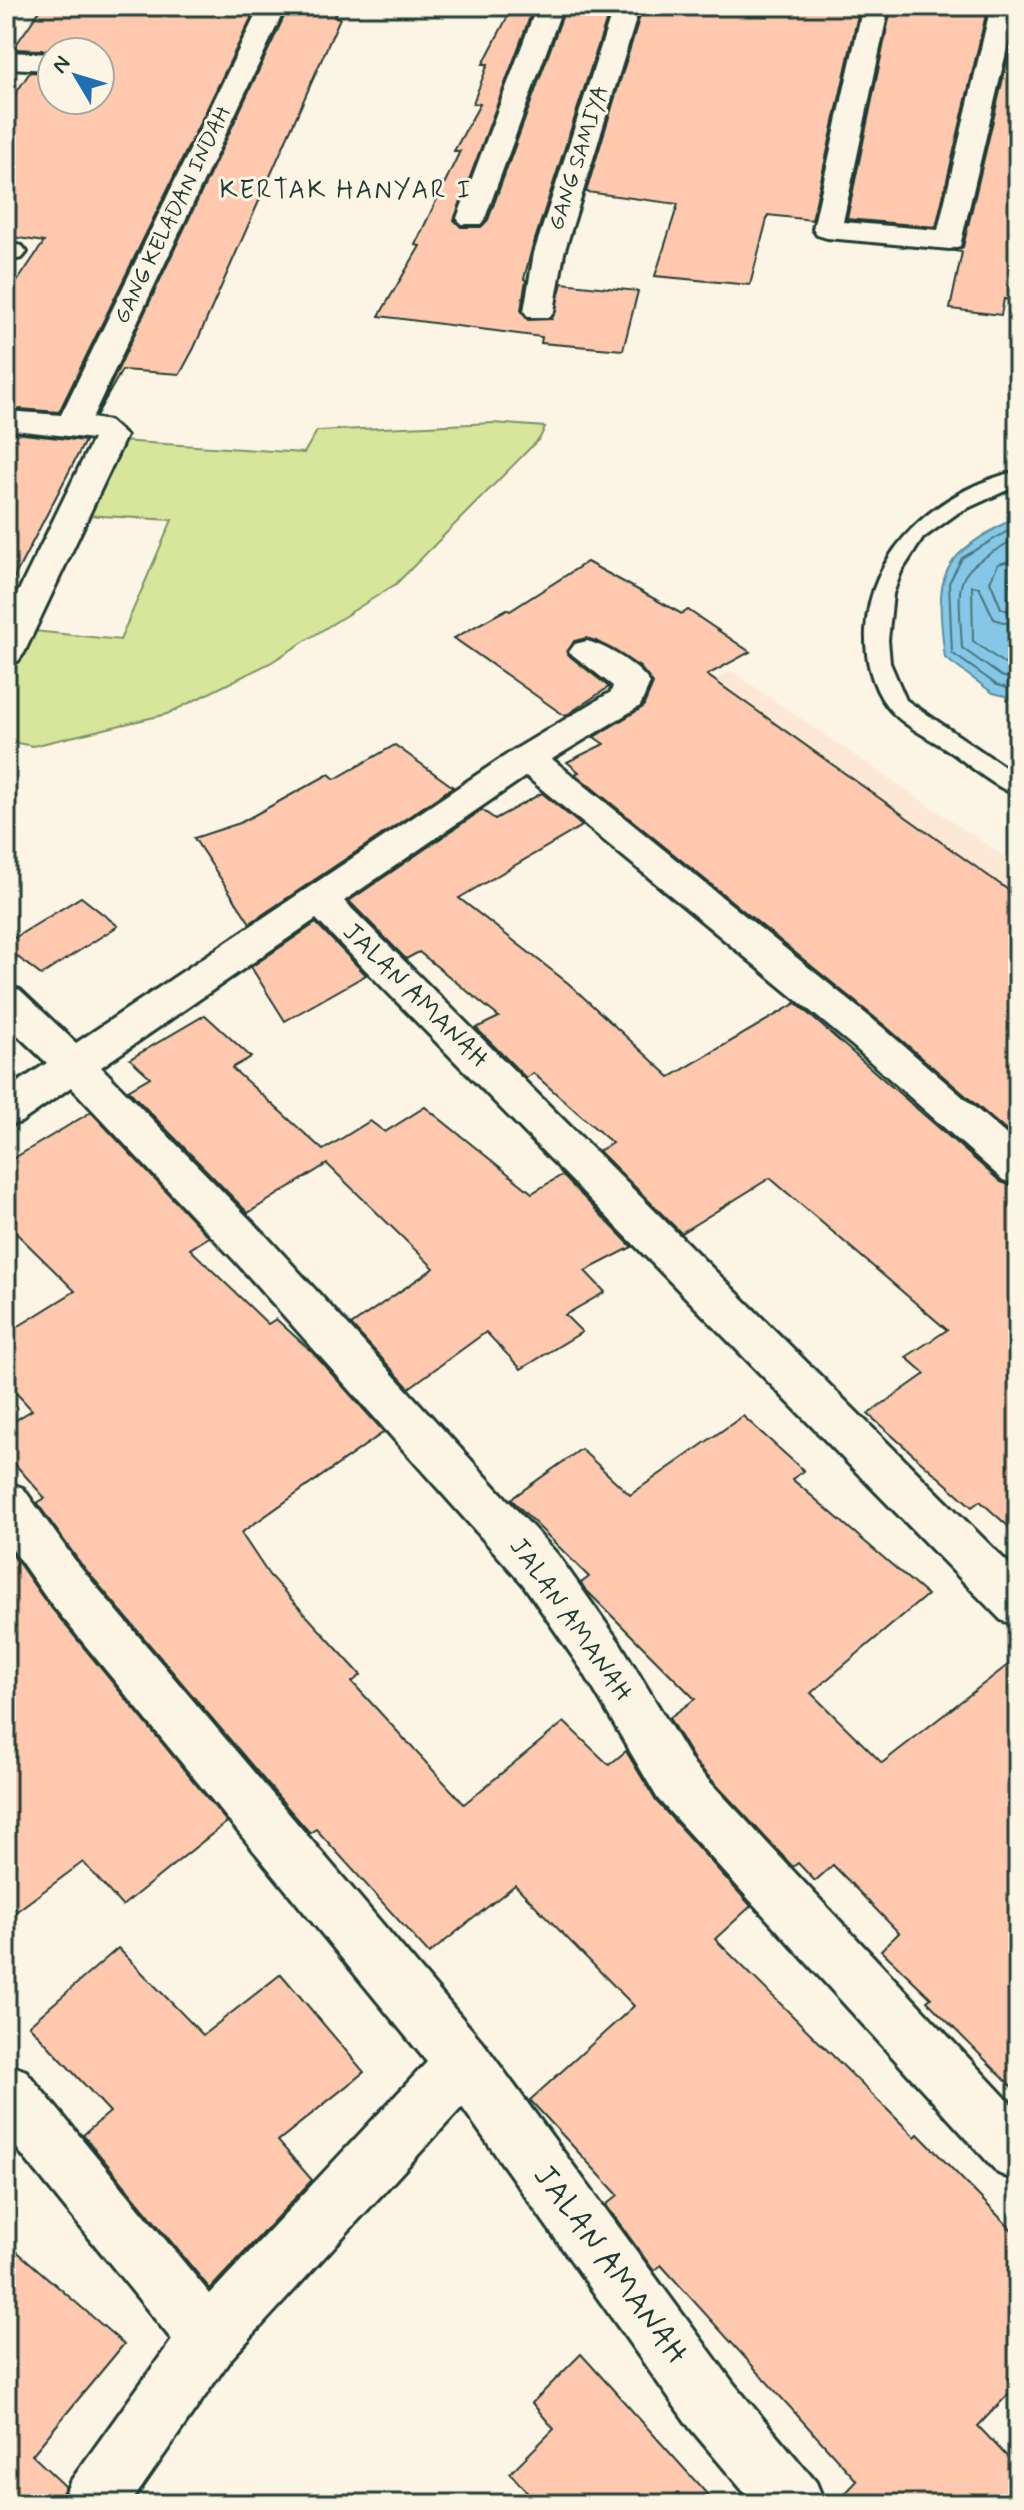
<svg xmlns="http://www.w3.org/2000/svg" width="1024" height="2510" viewBox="0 0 1024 2510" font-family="Mynerve,sans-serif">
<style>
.built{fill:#fde8d5}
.green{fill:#d7e69a;stroke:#7b9267;stroke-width:2}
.water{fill:#86c7e7;stroke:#5d909f;stroke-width:2}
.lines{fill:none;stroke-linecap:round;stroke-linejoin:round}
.shore{stroke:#48747c;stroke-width:2}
.building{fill:#fec9af;stroke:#1f3d34;stroke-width:2}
.service-casing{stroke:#1f3d34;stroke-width:6}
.minor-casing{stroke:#1f3d34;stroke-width:6}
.service{fill:#fcf5e5;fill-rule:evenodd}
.minor{fill:#fcf5e5;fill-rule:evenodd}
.labels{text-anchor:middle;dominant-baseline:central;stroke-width:6;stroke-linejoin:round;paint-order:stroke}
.far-street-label{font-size:22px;fill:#1f3d34;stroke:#fcf5e5}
.far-quarter-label{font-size:26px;letter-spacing:2px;fill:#1f3d34;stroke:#fcf5e5}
.street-label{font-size:26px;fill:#1f3d34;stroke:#fcf5e5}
.near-street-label{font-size:32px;fill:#1f3d34;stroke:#fcf5e5}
</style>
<rect width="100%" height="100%" fill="#fcf5e5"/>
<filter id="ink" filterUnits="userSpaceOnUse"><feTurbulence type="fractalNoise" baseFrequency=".0125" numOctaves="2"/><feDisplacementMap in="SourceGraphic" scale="16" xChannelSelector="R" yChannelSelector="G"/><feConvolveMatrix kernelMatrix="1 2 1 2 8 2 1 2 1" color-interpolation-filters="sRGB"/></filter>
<g filter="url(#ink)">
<!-- built -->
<polygon class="built" points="731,671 1018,866 1018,981 664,706"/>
<!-- green -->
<polygon class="green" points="493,423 545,427 540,438 396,584 270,663 167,714 33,746 6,741 6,651 15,629 120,640 172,520 67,514 104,440 304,453 317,431"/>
<!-- water -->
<path class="water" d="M1018,516V577L1008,579L1018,606V699L993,693L945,658C934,569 939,558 1018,516Z"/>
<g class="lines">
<!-- shore -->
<g class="shore">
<polyline points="1018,525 962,558 949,583 952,653 997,685 1018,691"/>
<path d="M1018,537C951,576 958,572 962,648L1001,676L1018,681"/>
<polyline points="1018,559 998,564 990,581 1001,608 1018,615"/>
<polyline points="1018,627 994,619 979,587 972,586 973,641 1006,665 1018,668"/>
</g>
</g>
<!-- building -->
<g class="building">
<polygon points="43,6 257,6 59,412 6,408 6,298 44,242 6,236 6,108 30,72 52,73 52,100 100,100 100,52 13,49"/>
<polygon points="289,6 341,6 334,17 340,18 194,348 180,374 122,370 96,416"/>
<polygon points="513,6 534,6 454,220 461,227 481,227 488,220 566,6 611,6 531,252 524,279 526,280 521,310 528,320 552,319 562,283 638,291 623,350 541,343 542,337 379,316 420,246 415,245 460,151 454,151 480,104 473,103 488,64 483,64"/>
<polygon points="643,6 819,9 820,6 860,6 812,220 768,215 750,285 655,276 678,204 586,192"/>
<polygon points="914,6 988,6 936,227 847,219 891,9 913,11"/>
<polygon points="1018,15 1018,301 1004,299 1001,315 950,309 962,252 954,251 963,247"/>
<polygon points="6,432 85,441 6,593"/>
<polygon points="587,562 682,614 688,610 750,652 707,675 1018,897 1018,1141 884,1025 575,774 579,772 567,762 604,744 594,737 643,707 653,684 640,667 596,641 586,638 574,641 567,654 609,687 565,716 454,638 507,609 510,611"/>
<polygon points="395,745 453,787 250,923 194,838 240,823 329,774 335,779"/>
<polygon points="542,793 582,826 459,898 568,983 670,1077 796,1003 1001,1182 1018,1188 1018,1535 980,1501 972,1507 868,1414 925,1374 906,1357 947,1330 770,1178 681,1233 599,1151 612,1143 533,1073 526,1078 476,1028 499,1017 419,952 406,959 349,901 482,810 495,819"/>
<polygon points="81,897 118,926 41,975 6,948 6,943"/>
<polygon points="316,923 366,975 285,1021 251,967"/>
<polygon points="205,1015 251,1057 232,1068 323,1150 370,1121 385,1132 425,1107 532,1193 562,1175 632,1247 585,1271 605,1292 565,1315 582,1332 521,1369 486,1332 409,1388 351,1325 434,1268 327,1164 248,1213 128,1090 150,1077 130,1059"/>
<polygon points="91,1112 209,1237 190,1249 268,1324 276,1319 312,1352 384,1432 241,1533 269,1575 361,1675 352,1682 464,1804 564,1722 609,1765 626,1751 656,1801 751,1906 715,1939 915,2137 918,2134 1018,2236 1018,2384 978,2426 1018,2468 1018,2484 1000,2504 835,2504 857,2481 661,2265 654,2271 606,2205 618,2195 530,2100 634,2006 515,1885 429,1954 316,1829 310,1833 288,1808 81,1564 37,1503 45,1498 6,1454 6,1426 32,1410 6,1382 6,1334 75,1291 6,1223 6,1163"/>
<polygon points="743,1416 804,1471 792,1479 927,1595 811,1693 882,1763 1018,1657 1018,2093 927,2001 931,1998 881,1950 899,1933 833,1865 815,1881 798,1863 793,1867 696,1763 669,1718 695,1699 585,1589 581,1583 589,1577 511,1499 581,1449 630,1495"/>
<polygon points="6,1545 43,1598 227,1822 122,1906 83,1862 6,1919"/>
<polygon points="118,1948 203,2035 281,1974 364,2072 278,2141 312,2180 210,2289 83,2135 110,2112 29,2025"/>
<polygon points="6,2242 124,2344 32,2455 65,2486 58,2504 6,2504"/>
<polygon points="581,2354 716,2504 537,2504 510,2473 554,2429 532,2403"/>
</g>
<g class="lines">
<!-- service casing -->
<g class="service-casing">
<path id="service" d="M1018,471V485L959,512L923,538L901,572L893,594L888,640L890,663L906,700L1018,776V795C995,788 971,766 951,752C932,739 901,725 887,706C871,685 865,657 866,631C870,547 940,490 1018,471Z"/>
</g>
<!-- minor casing -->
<g class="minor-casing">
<g id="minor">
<polygon points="260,6 286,6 92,418 109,421 126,436 24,653 18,661 6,664 6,617 93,439 6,429 6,411 61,415"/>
<polygon points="537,6 563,6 485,218 481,224 461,224 457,218"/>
<polygon points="614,6 640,6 564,253 554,311 550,317 528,317 524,311 534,253"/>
<polygon points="863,6 889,6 843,222 938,230 991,6 1017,6 960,246 950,249 827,238 817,235 813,229"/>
<polygon points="6,52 52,54 52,70 6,68"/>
<polygon points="6,243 22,246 27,252 22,258 6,261"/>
<path d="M587,641C608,647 638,665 650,683L640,706L552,759L882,1027L1018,1145V1185L1003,1180L854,1047L526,776L344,901L1018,1573V1626L1001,1620L316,919L101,1067L268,1238L557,1554L620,1643L694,1765L1018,2111V2182L998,2173L658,1799L584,1673L523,1584L236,1262L71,1087L21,1122L6,1126V1090L47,1063L6,1024V986L20,990L76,1043L514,750L611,692L613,686L569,652L575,644Z"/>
<polygon points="6,1482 23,1488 79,1566 484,2044 734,2384 816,2482 825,2504 754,2504 690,2428 462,2107 230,2360 130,2504 61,2504 70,2482 172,2340 6,2135 6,2063 26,2071 210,2294 427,2062 45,1596 6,1540"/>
</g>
</g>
<!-- service -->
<use href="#service" class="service"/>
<!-- minor -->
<use href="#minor" class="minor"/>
</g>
</g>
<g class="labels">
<!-- far-street labels -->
<g class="far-street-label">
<text transform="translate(579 158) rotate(-72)">GANG SAMIYA</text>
<text transform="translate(173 215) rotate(-64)">GANG KELADAN INDAH</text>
</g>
<!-- far-quarter labels -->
<g class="far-quarter-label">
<text x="346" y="191">KERTAK HANYAR I</text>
</g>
<!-- street labels -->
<g class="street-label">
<text transform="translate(415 996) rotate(45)">JALAN AMANAH</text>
<text transform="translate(570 1620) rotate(55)">JALAN AMANAH</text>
</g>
<!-- near-street labels -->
<g class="near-street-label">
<text transform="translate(610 2265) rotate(54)">JALAN AMANAH</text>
</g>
</g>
<!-- margin -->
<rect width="1024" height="2510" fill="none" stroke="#fcf5e5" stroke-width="32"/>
<rect x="16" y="16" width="992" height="2478" fill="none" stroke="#1f3d34" stroke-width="3" filter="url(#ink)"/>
<!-- north arrow -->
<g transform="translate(76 76) rotate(308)"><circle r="38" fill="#fcf5e5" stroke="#a4ab9e" stroke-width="2"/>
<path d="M0-6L14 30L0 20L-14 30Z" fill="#1f6fb2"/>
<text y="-12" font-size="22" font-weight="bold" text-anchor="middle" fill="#1f3d34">N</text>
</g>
</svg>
